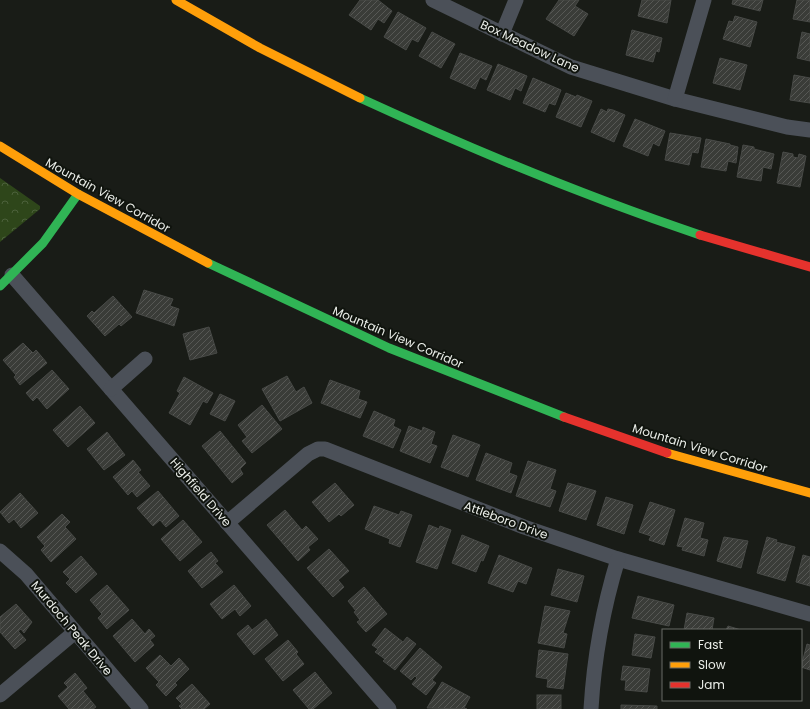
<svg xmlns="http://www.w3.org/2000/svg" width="810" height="709" viewBox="0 0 810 709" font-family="Poppins,sans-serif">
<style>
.park{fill:url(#park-crowns)}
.building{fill:url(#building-hatch);stroke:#484a47}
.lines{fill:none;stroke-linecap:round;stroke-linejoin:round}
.street{stroke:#4b5058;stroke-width:15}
.fast{stroke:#30b455;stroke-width:9}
.slow{stroke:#ff9f0a;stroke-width:9}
.jam{stroke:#e5322d;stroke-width:9}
.labels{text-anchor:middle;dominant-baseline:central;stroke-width:4;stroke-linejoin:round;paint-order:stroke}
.street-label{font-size:12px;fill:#ebeee9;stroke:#10140e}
</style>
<defs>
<pattern id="park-crowns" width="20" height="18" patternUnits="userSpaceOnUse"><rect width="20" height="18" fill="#2e461a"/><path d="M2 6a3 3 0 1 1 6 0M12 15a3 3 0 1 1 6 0" fill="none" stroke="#4c613b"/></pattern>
<pattern id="building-hatch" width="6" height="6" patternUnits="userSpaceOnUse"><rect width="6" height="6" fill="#3a3c38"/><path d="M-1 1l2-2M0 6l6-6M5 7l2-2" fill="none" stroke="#575855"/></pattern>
</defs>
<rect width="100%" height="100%" fill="#191c17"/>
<!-- park -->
<polygon class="park" points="0,178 40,206 40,209 0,242"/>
<!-- building -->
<g class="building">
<polygon points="360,0 378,0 392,11 384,23 378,19 371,30 349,15"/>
<polygon points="559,0 579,0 575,6 588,14 574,36 546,19"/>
<polygon points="642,0 671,0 667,23 638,16"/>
<polygon points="733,0 763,0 760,11 732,4"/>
<polygon points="797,0 810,0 810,22 793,19"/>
<polygon points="398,12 426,28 418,42 412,39 406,50 384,37"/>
<polygon points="735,16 757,22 750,47 723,39 729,21 733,22"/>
<polygon points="632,30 662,38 659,52 656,51 653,62 626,55"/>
<polygon points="432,32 455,44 441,68 419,56"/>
<polygon points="802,32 810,34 810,61 797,58"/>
<polygon points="460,53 492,66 486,80 480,77 475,89 450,78"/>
<polygon points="720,58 747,65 740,90 713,83"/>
<polygon points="498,64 527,76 521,91 515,88 510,100 487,90"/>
<polygon points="794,75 810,78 810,103 790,100"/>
<polygon points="533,78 561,90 555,105 549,103 545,112 523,103"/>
<polygon points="566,93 576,97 577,95 592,101 581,127 556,117"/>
<polygon points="601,109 607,112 608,109 613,110 625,115 614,142 591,132"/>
<polygon points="635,119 665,131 659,146 653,143 648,156 623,146"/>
<polygon points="670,133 701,138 698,153 692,152 689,165 665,160"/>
<polygon points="706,139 730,144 730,145 738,147 736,163 728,161 726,171 701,167"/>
<polygon points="743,145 754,147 754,149 774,154 771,169 763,167 761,181 737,177"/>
<polygon points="783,152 793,154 793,157 798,158 799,154 806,156 800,187 777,183"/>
<polygon points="144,290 173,299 170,306 179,309 174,326 136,313"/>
<polygon points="113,296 132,317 121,326 119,324 105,336 87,316 92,311 94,313"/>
<polygon points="209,327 217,353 190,360 183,334"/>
<polygon points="23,343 33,353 36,350 47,363 20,385 14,377 16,375 3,360"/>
<polygon points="52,370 69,389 47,409 37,397 33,401 26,393"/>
<polygon points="287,376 296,392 304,387 312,403 280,421 262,389"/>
<polygon points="184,377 213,393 207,403 203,401 190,425 169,413 180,393 177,391"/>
<polygon points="330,380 360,391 358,399 367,402 360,418 321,403"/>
<polygon points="220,394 235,401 225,421 210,414"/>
<polygon points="262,405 282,429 252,453 242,441 247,437 238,425"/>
<polygon points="80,406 95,423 68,447 53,430"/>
<polygon points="374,411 395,420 393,426 401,430 393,448 363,436"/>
<polygon points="409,426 422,431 423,427 435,432 431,444 437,446 430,463 400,451"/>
<polygon points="220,431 246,463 240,469 243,474 232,483 202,446"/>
<polygon points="107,432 125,455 104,470 87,449"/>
<polygon points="453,435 480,445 468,477 441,467"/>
<polygon points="486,453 512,463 509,473 517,476 511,493 476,480"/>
<polygon points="133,460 141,470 138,472 150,486 137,497 132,491 128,495 113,477"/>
<polygon points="528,461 556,470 550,489 556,491 550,507 516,496"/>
<polygon points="335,483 354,505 341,516 339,514 329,522 312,502"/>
<polygon points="568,483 596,491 586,520 559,511"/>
<polygon points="158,491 179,516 166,527 160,520 153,526 137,508"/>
<polygon points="20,493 38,513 21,528 14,519 9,523 0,512"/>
<polygon points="606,497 633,505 624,534 597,525"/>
<polygon points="650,502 675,510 664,545 649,540 651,536 639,532"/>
<polygon points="374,506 399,515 401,511 412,515 400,547 389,543 390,539 365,529"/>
<polygon points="285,510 302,530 306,526 318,539 308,547 310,550 298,561 267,525"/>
<polygon points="62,514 70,522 65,527 76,539 51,562 41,550 45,546 37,537"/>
<polygon points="685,518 704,523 700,538 708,540 704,556 682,550 683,547 677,546"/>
<polygon points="183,520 202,542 180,561 161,539"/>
<polygon points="429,525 439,529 440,526 451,530 437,569 416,562"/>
<polygon points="462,535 489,546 483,561 481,560 476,572 452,563"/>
<polygon points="724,537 748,541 741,568 717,561"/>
<polygon points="767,537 777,540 776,542 795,547 785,581 757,573"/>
<polygon points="329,549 349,571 338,580 344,587 333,597 307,568"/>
<polygon points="211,552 218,561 215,563 223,572 202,588 188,571"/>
<polygon points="499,555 532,568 526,584 518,581 513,592 488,583"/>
<polygon points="803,555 810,557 810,586 796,582"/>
<polygon points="81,556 97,574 76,593 66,583 70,579 63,572"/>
<polygon points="558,569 584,576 577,602 551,595"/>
<polygon points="107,585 129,610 107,629 98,618 102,614 90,600"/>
<polygon points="234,585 251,606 240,616 235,609 222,619 210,604"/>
<polygon points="364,587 387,614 366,632 357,622 360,620 354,612 356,611 348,601"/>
<polygon points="638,596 674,605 669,626 632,618"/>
<polygon points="16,604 32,622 24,633 21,629 18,631 26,640 15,649 0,632 0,617"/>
<polygon points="545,606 570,611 563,633 567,634 564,648 538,643"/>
<polygon points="687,613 714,618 712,630 684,630"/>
<polygon points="132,619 145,634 149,629 155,636 150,640 154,645 135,662 113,636"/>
<polygon points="266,619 278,635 254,655 237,634 248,625 252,630"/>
<polygon points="728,626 741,630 726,630"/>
<polygon points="385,628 403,642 407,637 416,644 395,670 383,661 385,659 375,652 378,649 372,645"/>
<polygon points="635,634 655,637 651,658 632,655"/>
<polygon points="288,640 298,652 296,654 304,664 283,681 265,659"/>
<polygon points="807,644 810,645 810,670 801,667"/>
<polygon points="420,648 442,667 432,680 436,683 426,695 412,684 417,678 415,676 411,680 400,671"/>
<polygon points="539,650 568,654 563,689 547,687 548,679 536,677"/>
<polygon points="160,655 171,666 179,658 189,669 175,683 177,685 166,696 156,685 159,682 146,668"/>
<polygon points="623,666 650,669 647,692 625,690 626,680 621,680"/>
<polygon points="315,672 332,693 313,709 309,709 293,690"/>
<polygon points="75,673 87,688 83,691 96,707 93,709 69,709 58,696 68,687 64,683"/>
<polygon points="442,682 470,697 464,708 467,709 427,708"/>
<polygon points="192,684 210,704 204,709 182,709 179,706 182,704 176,698"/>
<rect x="537" y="695" width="24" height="14"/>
<polygon points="621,705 657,706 657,709 621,709"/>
</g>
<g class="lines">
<!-- street -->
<g class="street">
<polyline points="433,0 571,67 675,99 787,127 810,130"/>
<polyline points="502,34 516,0"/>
<polyline points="675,99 704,0"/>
<polyline points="12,275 389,709"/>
<polyline points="111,389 145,359"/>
<polyline points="227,523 308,454 318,449 325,449 524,527 618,559 810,614"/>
<polyline points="0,551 26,574 141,709"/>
<polyline points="0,695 75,632"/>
<path d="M591,709C594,658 603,608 618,559"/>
</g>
<!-- fast -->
<g class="fast">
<path d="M360,98C471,149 584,196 700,235"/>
<polyline points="208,263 389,348 564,417"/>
<polyline points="0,286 43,243 78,194"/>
</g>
<!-- slow -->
<g class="slow">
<polyline points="176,0 260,48 360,98"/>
<polyline points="0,146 78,194 208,263"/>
<polyline points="667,453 810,493"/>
</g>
<!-- jam -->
<g class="jam">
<polyline points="700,235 810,267"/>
<polyline points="564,417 667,453"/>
</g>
</g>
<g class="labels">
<!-- street labels -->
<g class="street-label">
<text transform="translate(530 46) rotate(25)">Box Meadow Lane</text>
<text transform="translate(108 195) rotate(29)">Mountain View Corridor</text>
<text transform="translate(398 337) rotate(23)">Mountain View Corridor</text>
<text transform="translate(700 448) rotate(17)">Mountain View Corridor</text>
<text transform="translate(201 492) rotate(49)">Highfield Drive</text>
<text transform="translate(506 520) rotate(20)">Attleboro Drive</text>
<text transform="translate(72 628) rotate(50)">Murdoch Peak Drive</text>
</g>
</g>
<!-- legend -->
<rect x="662" y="629" width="140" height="72" fill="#10140e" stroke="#686b66"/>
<rect x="670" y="642" width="20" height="6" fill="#30b455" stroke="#686b66"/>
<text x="698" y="649" font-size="12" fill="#ebeee9">Fast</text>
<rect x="670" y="662" width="20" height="6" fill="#ff9f0a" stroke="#686b66"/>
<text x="698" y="669" font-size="12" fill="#ebeee9">Slow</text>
<rect x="670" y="682" width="20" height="6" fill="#e5322d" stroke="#686b66"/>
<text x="698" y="689" font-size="12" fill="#ebeee9">Jam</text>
</svg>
